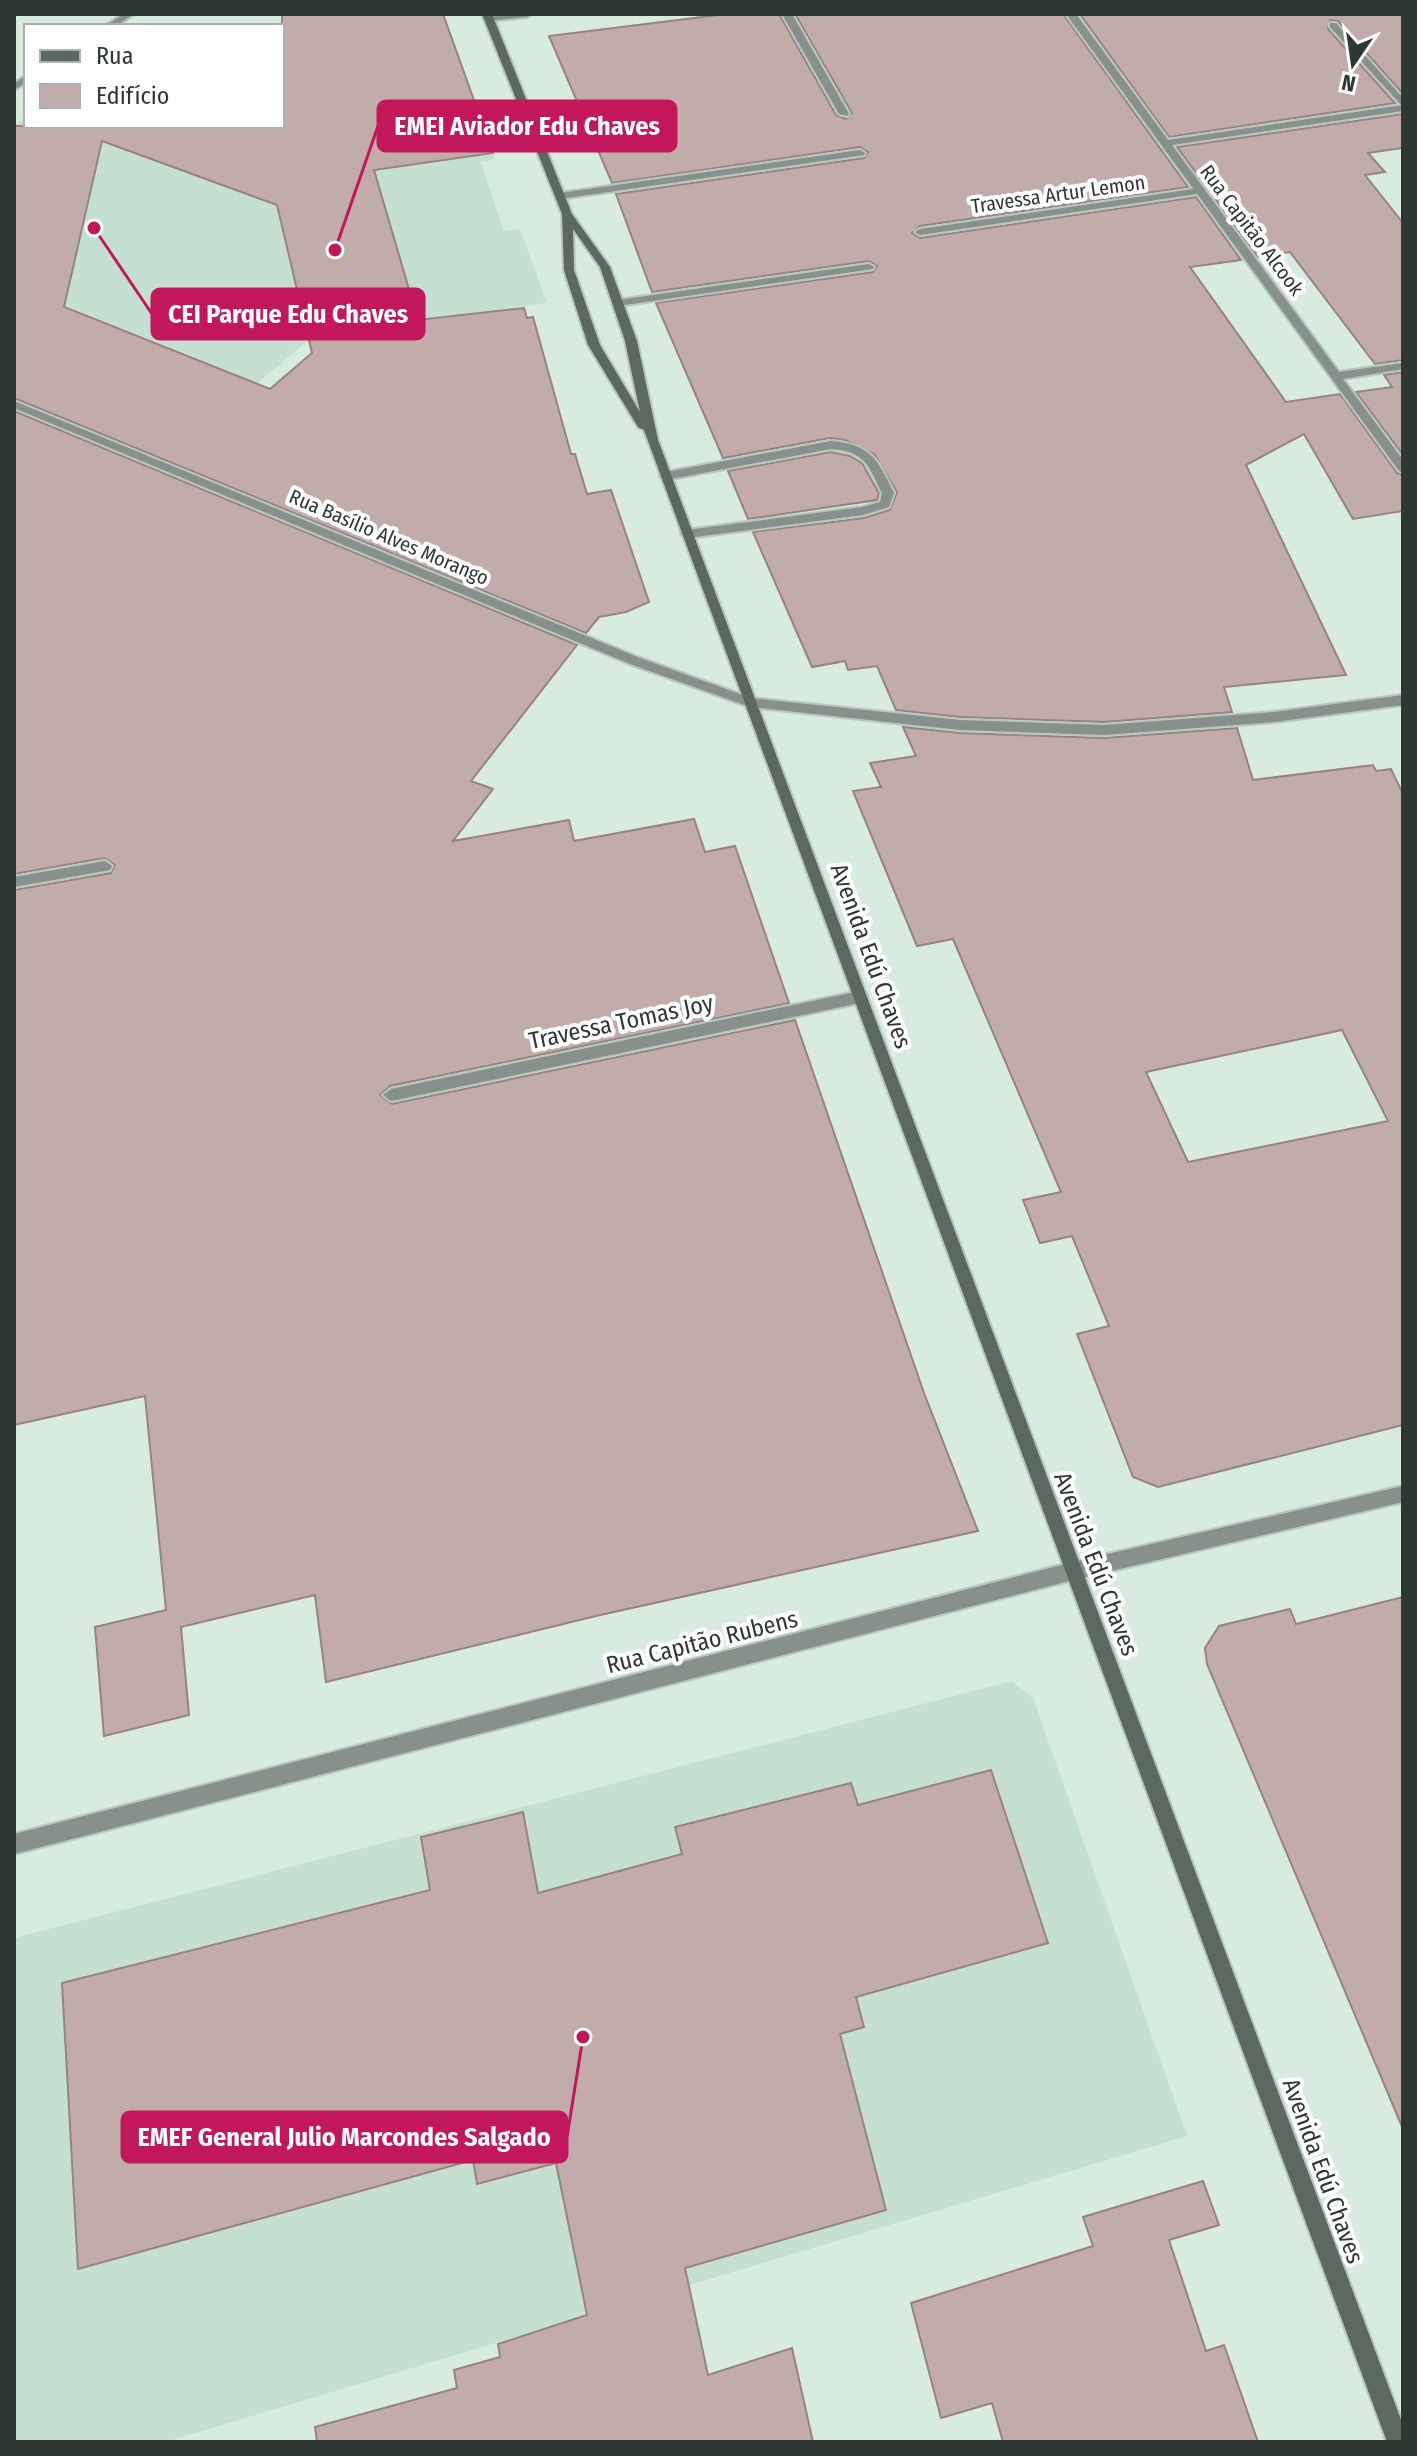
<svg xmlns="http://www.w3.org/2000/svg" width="1417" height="2456" viewBox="0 0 1417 2456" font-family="'Fira Sans Condensed',sans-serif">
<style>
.built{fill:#c5e0d0}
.building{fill:#c2acaa;stroke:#988380;stroke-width:2;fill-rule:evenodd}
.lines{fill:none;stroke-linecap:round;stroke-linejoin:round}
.service-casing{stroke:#b5c7bd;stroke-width:4}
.minor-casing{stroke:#b5c7bd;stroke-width:4}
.tertiary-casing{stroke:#b5c7bd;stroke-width:4}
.secondary-casing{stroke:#b5c7bd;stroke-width:4}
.service{fill:#88908c;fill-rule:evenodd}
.minor{fill:#88908c;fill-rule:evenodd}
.tertiary{fill:#88908c;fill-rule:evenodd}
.secondary{fill:#5d6861;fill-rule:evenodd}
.labels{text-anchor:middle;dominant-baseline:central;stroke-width:8;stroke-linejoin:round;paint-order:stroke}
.far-street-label{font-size:20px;fill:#2f3733;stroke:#fff}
.street-label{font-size:24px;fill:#2f3733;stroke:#fff}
.leader{fill:none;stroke:#c2185b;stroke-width:3}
.callout-dot{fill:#c2185b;stroke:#fff;stroke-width:3}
.callout{fill:#c2185b;stroke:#c2185b;stroke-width:3}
.callout-label{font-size:26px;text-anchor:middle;font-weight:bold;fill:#fff}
</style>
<rect width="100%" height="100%" fill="#d7ebdf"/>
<!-- built -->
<g class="built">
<polygon points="26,117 26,126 59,126 229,187 493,153 495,159 481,162 504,231 520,229 547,303 336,332 306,342 187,443 14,372 14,125"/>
<polygon points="1012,1681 1033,1698 1187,2136 165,2442 14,2442 14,1938"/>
</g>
<!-- building -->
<g class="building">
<path d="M282,14H443L493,153L374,170L418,320L524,308L527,318L533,317L571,454H575L587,494L611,490L649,602L626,612L599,617L586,633L14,398V126H282ZM102,141L277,205L312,353L270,389L64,307Z"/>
<polygon points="726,14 779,14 836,115 846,119 852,113 795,14 1063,14 1188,187 920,226 912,233 920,238 1196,197 1241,260 1190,267 1286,402 1340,394 1397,473 1403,475 1403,511 1353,519 1304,434 1246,465 1346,675 1224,687 1232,712 1104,722 960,717 896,710 877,666 848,670 845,661 812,667 753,532 864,518 890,510 897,492 874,454 845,440 830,438 723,458 656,303 873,272 877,266 869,261 652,292 616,194 864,158 868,152 860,147 612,183 549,36"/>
<polygon points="1080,14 1403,14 1403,94 1338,21 1330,20 1328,29 1395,103 1169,137"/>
<polygon points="1403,114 1403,148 1368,153 1385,172 1365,175 1403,223 1403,360 1375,364 1290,252 1258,257 1177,147"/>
<polygon points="1403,372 1403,455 1356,392 1392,387 1384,375"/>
<polygon points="14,411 577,645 471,781 493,789 453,841 569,820 574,841 694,819 705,852 735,846 789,1003 390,1086 380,1095 392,1104 795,1020 924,1393 978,1531 596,1616 326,1682 315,1595 181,1627 189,1715 104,1736 95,1627 166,1610 145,1396 14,1425 14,890 111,873 115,865 104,858 14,874"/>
<polygon points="831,452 850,456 862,463 879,493 877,500 748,519 728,471"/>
<path d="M903,727L960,733L1104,738L1237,728L1253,780L1373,765L1376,771L1391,769L1403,794V1425L1158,1487L1133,1477L1077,1334L1109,1326L1072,1236L1040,1243L1023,1200L1061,1192L953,939L917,946L853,791L881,787L870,763L916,756ZM1342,1030L1388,1121L1188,1162L1146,1072Z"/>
<polygon points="1403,1597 1403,2129 1207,1664 1205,1648 1219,1626 1290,1609 1296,1624"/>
<polygon points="991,1770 1048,1943 856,1997 864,2027 840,2034 886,2210 685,2268 708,2375 792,2348 813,2442 317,2442 315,2427 457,2388 454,2370 500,2357 498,2344 587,2315 556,2163 477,2184 473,2160 78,2269 62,1983 430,1890 421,1837 523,1812 538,1893 682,1854 675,1827 851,1783 858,1805"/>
<polygon points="1203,2181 1219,2225 1169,2240 1206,2351 1224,2345 1258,2442 1003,2442 992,2403 941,2418 911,2303 1093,2246 1083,2217"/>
</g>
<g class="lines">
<!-- service casing -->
<g class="service-casing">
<g id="service">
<polygon points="782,14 792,14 849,114 847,116 839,114"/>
<polygon points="1330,23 1336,23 1403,98 1403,107 1330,27"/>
<polygon points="1200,188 1204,189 1204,193 920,235 915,232 920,229"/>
<path d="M831,441C872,445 877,459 894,493L889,507L863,515L687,538L681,534L687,530L862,507L880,502L882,493C868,465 865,451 831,449L666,480L660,476L666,472Z"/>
<polygon points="105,861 112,866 110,870 14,887 14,877"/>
</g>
</g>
<!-- minor casing -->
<g class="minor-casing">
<g id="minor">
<polygon points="123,14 134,14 116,26 105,26"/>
<polygon points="532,14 527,17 488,21 483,18 500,14"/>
<polygon points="1066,14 1076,14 1168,140 1403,105 1403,111 1172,145 1339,372 1403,363 1403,369 1343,379 1403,460 1403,472 1399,471"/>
<polygon points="26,76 26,83 14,90 14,83"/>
<polygon points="860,150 865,153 864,155 560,199 555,196 560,193"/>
<polygon points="869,264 874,267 873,269 618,306 613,303 618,300"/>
<polygon points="860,991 867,997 860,1003 391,1101 383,1095 391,1089"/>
<polygon points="1403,1486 1403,1502 1073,1580 14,1854 14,1834 1073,1562"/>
</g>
</g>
<!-- tertiary casing -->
<g class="tertiary-casing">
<polygon id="tertiary" points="14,401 640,658 751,698 960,720 1104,725 1274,712 1403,695 1403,705 1274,722 1104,735 960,730 750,707 630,664 14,408"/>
</g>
<!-- secondary casing -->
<g class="secondary-casing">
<path id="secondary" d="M482,14H492L572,214L610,267L637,341L658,440L1403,2425V2442H1387L644,430L638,427L588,345L564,270L562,214ZM573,229L600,267L625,341L640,412L600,345L574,270Z"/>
</g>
<!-- service -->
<use href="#service" class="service"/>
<!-- minor -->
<use href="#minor" class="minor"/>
<!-- tertiary -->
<use href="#tertiary" class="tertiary"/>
<!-- secondary -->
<use href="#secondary" class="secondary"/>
</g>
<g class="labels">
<!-- far-street labels -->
<g class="far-street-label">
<text transform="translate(1058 194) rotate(-8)">Travessa Artur Lemon</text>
<text transform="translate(1252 230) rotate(53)">Rua Capitão Alcook</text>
<text transform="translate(389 537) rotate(23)">Rua Basílio Alves Morango</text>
</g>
<!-- street labels -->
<g class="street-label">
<text transform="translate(871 956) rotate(70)">Avenida Edú Chaves</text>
<text transform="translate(621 1022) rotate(-12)">Travessa Tomas Joy</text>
<text transform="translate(1096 1564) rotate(69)">Avenida Edú Chaves</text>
<text transform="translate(702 1642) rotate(-14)">Rua Capitão Rubens</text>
<text transform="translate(1323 2171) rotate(70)">Avenida Edú Chaves</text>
</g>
</g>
<!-- callouts -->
<path class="leader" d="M335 250L378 126M94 228L152 314M583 2037L567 2137"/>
<g class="callout-dot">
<circle cx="335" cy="250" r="8"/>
<circle cx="94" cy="228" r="8"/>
<circle cx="583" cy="2037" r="8"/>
</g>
<g class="callout">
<rect x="378" y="101" width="298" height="50" rx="8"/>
<rect x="152" y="289" width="272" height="50" rx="8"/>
<rect x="122" y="2112" width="445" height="50" rx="8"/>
</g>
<g class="callout-label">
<text x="527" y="135">EMEI Aviador Edu Chaves</text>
<text x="288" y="323">CEI Parque Edu Chaves</text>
<text x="344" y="2146">EMEF General Julio Marcondes Salgado</text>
</g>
<!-- border -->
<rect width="1417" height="2456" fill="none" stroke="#2f3733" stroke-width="32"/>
<!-- legend -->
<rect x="24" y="24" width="260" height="104" fill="#ffffff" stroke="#acafad" stroke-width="2"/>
<rect x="40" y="50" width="40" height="12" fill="#5d6861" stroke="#acafad" stroke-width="2"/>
<text x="96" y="64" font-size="24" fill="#2f3733">Rua</text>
<rect x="40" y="84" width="40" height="24" fill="#c2acaa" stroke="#acafad" stroke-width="2"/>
<text x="96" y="104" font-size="24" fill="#2f3733">Edifício</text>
<!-- north arrow -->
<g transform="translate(1353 64) rotate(193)" stroke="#ffffff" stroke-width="6" paint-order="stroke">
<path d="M0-6L14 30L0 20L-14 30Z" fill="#2f3733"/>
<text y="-12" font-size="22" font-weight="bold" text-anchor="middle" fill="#2f3733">N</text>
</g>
</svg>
